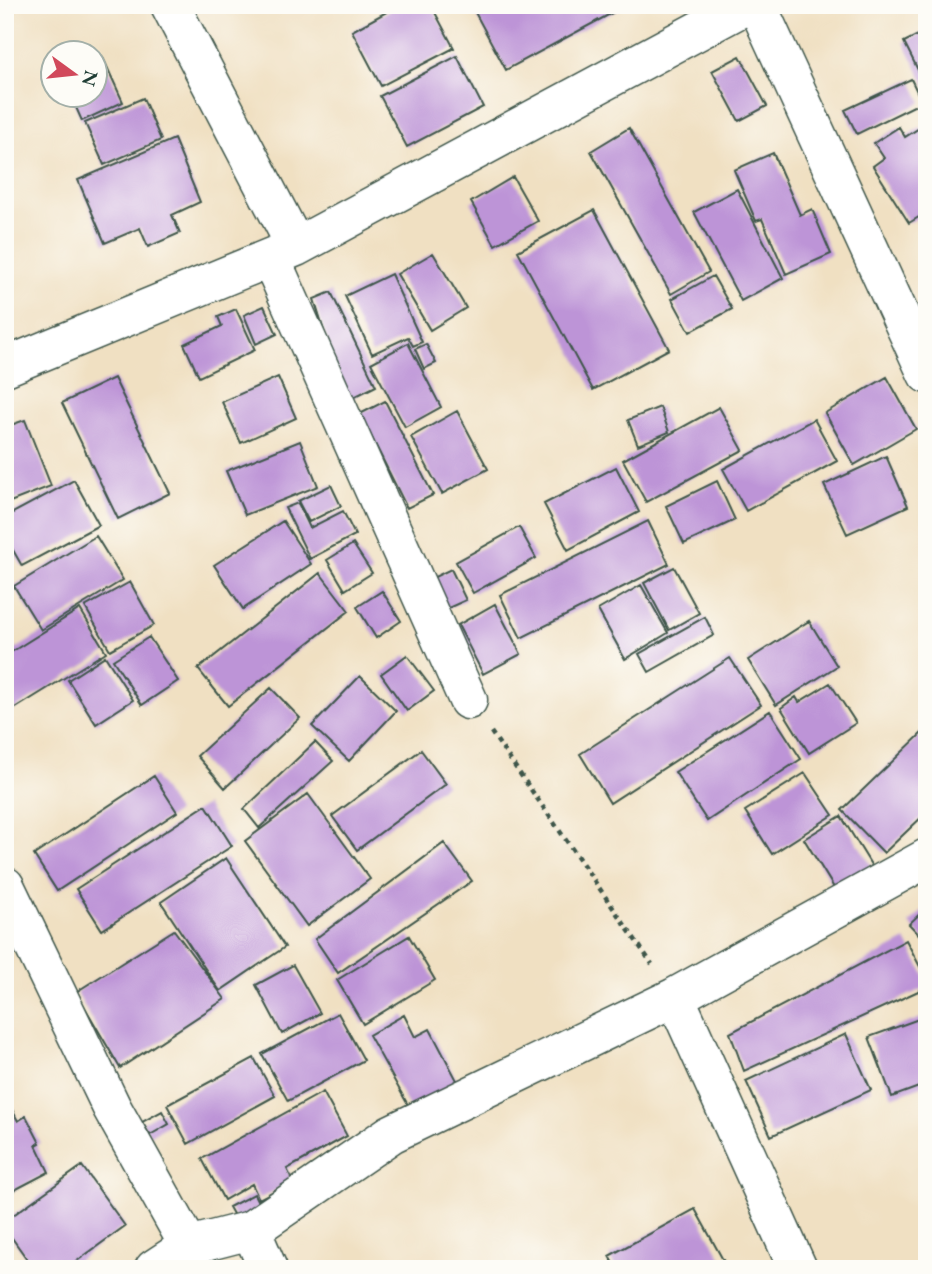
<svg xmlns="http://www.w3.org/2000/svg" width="932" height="1274" font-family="'EB Garamond',serif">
<rect width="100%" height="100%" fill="#fdfcf7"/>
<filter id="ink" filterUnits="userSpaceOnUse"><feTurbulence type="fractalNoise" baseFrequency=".0143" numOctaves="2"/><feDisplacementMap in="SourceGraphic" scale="14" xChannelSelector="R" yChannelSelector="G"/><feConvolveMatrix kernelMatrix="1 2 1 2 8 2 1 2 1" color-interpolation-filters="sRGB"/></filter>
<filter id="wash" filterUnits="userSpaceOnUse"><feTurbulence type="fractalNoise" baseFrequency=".00686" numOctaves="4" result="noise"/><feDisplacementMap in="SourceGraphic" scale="28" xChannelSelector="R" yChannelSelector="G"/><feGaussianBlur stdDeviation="1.57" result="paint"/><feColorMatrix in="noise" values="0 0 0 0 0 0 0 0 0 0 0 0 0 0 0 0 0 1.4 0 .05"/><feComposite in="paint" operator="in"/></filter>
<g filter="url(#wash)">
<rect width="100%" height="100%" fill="#f0e0c2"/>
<g id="blocks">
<path fill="#bd94d7" d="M 399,5 L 431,5 L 454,48 L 381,86 L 352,31 Z
M 471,5 L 627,5 L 506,70 Z
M 922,33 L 927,43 L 927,88 L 904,42 Z
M 102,56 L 123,102 L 82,121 L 70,94 L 94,94 L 94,60 Z
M 457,56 L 483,107 L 407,147 L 380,96 Z
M 740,56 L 767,106 L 739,121 L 712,71 Z
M 911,79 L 922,102 L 857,134 L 845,110 Z
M 143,98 L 161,140 L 104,165 L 85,123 Z
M 899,127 L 905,137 L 921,127 L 927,137 L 927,212 L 909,223 L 873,166 L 884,158 L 874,143 Z
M 629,128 L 709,272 L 671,294 L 591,151 Z
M 174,139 L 200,202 L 172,215 L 180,233 L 148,247 L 140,228 L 105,243 L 78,180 Z
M 773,153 L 800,215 L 812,209 L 831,254 L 786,274 L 762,219 L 756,221 L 734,170 Z
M 513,177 L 538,221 L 495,245 L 471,202 Z
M 737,189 L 783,278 L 741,301 L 694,212 Z
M 594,210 L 669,349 L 593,390 L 518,251 Z
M 433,253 L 466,308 L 430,330 L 397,274 Z
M 391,274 L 422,342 L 413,346 L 408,337 L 372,354 L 345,296 Z
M 713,276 L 732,309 L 690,332 L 672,299 Z
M 331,292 L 376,386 L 346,401 L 314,299 Z
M 264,306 L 277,334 L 256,344 L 244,315 Z
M 236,309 L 255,350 L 199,377 L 184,344 L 222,326 L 218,317 Z
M 408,343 L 441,407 L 405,427 L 371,363 Z
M 426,344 L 436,363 L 424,369 L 415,349 Z
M 278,377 L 296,418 L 241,443 L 222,402 Z
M 887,377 L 916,429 L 854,465 L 825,413 Z
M 114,378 L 170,493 L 118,519 L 62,403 Z
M 385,401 L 433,495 L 407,508 L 360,414 Z
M 660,407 L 669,432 L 638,445 L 628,420 Z
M 719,407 L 743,450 L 646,502 L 623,460 Z
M 457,411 L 488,469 L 442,494 L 411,437 Z
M 814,419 L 837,461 L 746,511 L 723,469 Z
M 25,420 L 51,486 L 5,504 L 5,427 Z
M 300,441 L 318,486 L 245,515 L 226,471 Z
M 886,456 L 908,506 L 847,534 L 824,485 Z
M 616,467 L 639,512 L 568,550 L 544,504 Z
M 74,480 L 99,525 L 22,566 L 5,536 L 5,517 Z
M 717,481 L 735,520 L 684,544 L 666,506 Z
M 331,485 L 341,506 L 309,522 L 298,501 Z
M 298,503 L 310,528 L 343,511 L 355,535 L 310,559 L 285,508 Z
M 283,521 L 311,564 L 243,609 L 214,565 Z
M 648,521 L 669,564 L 521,638 L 500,595 Z
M 519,527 L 536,558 L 473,593 L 456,562 Z
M 96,536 L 123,580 L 41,630 L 14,586 Z
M 353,544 L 372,573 L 345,590 L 327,560 Z
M 674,567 L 699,613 L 669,630 L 644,583 Z
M 451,569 L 466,600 L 435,614 L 422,583 Z
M 320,573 L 349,611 L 228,706 L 198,669 Z
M 130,582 L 154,625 L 110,650 L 85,607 Z
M 641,585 L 668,633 L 625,659 L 598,610 Z
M 382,591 L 401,621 L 376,638 L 357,607 Z
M 495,604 L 521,654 L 483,674 L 458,625 Z
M 80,609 L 106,652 L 8,713 L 5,709 L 5,656 Z
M 705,617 L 714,635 L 649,672 L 639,654 Z
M 809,621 L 837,666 L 776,705 L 748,660 Z
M 149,637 L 178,681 L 142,705 L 113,660 Z
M 407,655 L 434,691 L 407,711 L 381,674 Z
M 105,656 L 133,700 L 96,724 L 68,680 Z
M 730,658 L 761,705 L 610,803 L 580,754 Z
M 360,676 L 396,711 L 349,761 L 312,726 Z
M 830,683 L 856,723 L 809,753 L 781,708 L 796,697 L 799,702 Z
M 271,688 L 300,718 L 225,788 L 197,756 Z
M 770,711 L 801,759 L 707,821 L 675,772 Z
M 924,731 L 927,733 L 927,812 L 884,853 L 842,810 Z
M 315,742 L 333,761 L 259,828 L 244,809 Z
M 421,750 L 446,784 L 357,850 L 332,816 Z
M 805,773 L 833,815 L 772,854 L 745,811 Z
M 154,776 L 177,812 L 57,891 L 34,855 Z
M 308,794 L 370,879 L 307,926 L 245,841 Z
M 206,805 L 232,846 L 102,930 L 76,889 Z
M 841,816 L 873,868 L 836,891 L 804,839 Z
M 444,843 L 472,881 L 338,973 L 315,939 Z
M 226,858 L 285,947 L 220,991 L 161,902 Z
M 927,907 L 927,943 L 909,924 Z
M 174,930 L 225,999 L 120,1068 L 76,992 Z
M 409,936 L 435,980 L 363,1024 L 337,980 Z
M 906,940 L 927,980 L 927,987 L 744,1071 L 730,1033 Z
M 293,965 L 320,1013 L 282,1034 L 256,985 Z
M 338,1013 L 364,1060 L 288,1101 L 262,1054 Z
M 404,1015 L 415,1037 L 430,1029 L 461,1088 L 413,1114 L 369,1035 Z
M 927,1016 L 927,1084 L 892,1097 L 869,1037 Z
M 846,1034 L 871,1090 L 771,1136 L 746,1081 Z
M 254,1058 L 275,1096 L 188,1144 L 167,1105 Z
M 323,1092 L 347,1136 L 287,1169 L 293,1181 L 259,1199 L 252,1184 L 224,1200 L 202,1159 Z
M 5,1096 L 18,1121 L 26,1116 L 40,1143 L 36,1145 L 49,1172 L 5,1195 Z
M 162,1111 L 169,1124 L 150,1135 L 142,1122 Z
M 82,1166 L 125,1226 L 66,1269 L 34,1269 L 5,1228 L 5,1221 Z
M 254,1194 L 263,1212 L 239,1225 L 229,1207 Z
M 695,1209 L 728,1269 L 616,1269 L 609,1256 Z"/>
</g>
</g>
<g filter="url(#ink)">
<use href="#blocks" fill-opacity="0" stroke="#3e5549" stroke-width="2"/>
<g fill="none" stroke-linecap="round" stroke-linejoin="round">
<defs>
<path id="street" d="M 170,5 L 296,247
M 757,5 L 927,374
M 271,259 L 468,700
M 5,367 L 296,247 L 746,5
M 5,886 L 112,1108 L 189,1246
M 675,997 L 798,1269
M 251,1230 L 268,1269
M 154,1269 L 189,1246 L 251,1230 L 391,1134 L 675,997 L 927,858"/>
</defs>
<use href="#street" stroke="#3e5549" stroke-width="41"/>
<path stroke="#3e5549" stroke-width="4.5" stroke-dasharray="5 5" stroke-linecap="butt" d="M 491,732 L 652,964"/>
<use href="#street" stroke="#fff" stroke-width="38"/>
</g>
</g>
<rect width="932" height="1274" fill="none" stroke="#fdfcf7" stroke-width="28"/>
<g transform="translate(74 74) rotate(105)"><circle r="33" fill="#fdfcf7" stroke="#a4b0a9" stroke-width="2"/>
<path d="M0-5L12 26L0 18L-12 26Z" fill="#d1495b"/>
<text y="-10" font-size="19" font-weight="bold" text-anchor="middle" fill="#1f3d34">N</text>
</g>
</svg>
